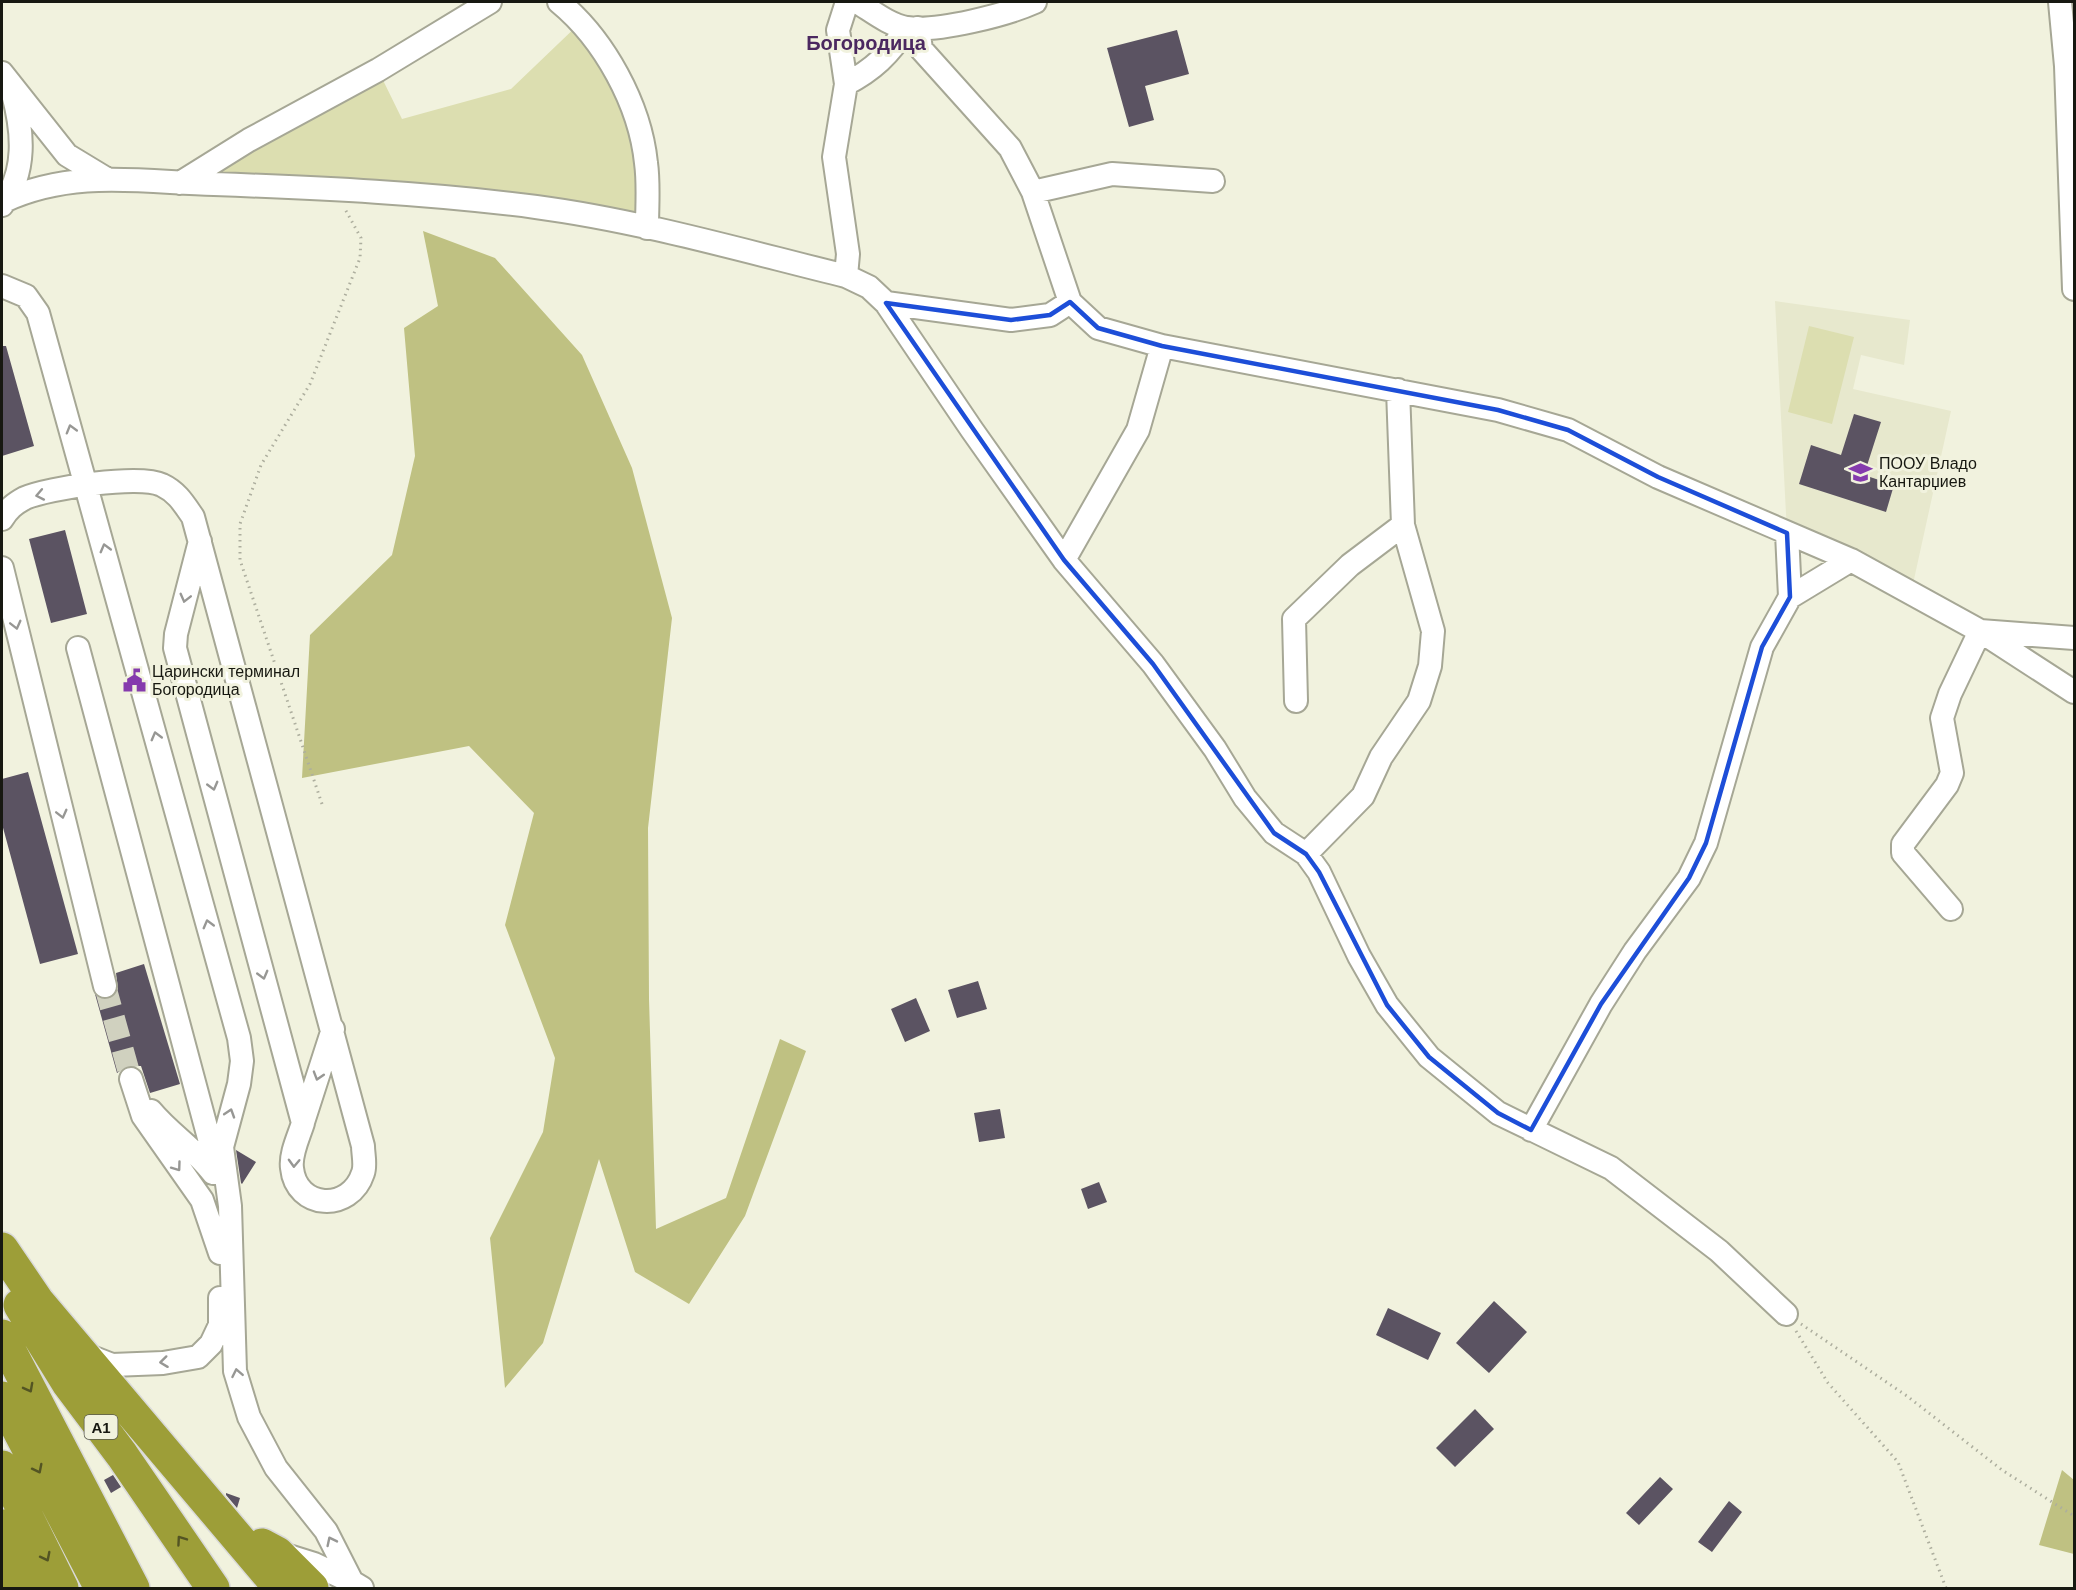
<svg xmlns="http://www.w3.org/2000/svg" width="2076" height="1590" font-family="Arial,sans-serif">
<rect width="100%" height="100%" fill="#f1f2de"/>
<path fill="#e7e8cd" d="M 1775,301 L 1910,320 L 1904,365 L 1861,355 L 1853,389 L 1951,411 L 1911,593 L 1787,533 Z"/>
<path fill="#dcdeb0" d="M 582,21 L 637,116 L 647,228 L 536,207 L 180,183 L 378,70 L 402,119 L 511,89 Z
M 1809,326 L 1854,337 L 1832,424 L 1788,412 Z"/>
<path fill="#bfc182" d="M 423,231 L 495,258 L 582,355 L 632,468 L 672,618 L 648,828 L 649,999 L 656,1229 L 726,1198 L 780,1039 L 806,1051 L 745,1216 L 689,1304 L 635,1272 L 599,1159 L 543,1343 L 505,1388 L 490,1238 L 543,1132 L 555,1058 L 505,925 L 534,813 L 469,746 L 302,778 L 310,635 L 392,555 L 415,456 L 404,328 L 438,306 Z
M 2062,1470 L 2074,1480 L 2074,1554 L 2039,1545 Z"/>
<path fill="#5b5362" d="M 1177,30 L 1189,74 L 1145,86 L 1154,120 L 1129,127 L 1107,48 Z
M 2,346 L 6,346 L 34,446 L 2,456 Z
M 1854,414 L 1881,422 L 1864,475 L 1894,485 L 1886,512 L 1799,484 L 1811,445 L 1841,455 Z
M 65,530 L 87,614 L 51,623 L 29,539 Z
M 28,772 L 78,954 L 40,964 L 2,824 L 2,779 Z
M 144,964 L 180,1084 L 150,1093 L 141,1066 L 127,1066 L 117,1073 L 95,994 L 102,999 L 114,996 L 118,989 L 116,973 Z
M 978,981 L 987,1009 L 957,1018 L 948,990 Z
M 916,998 L 930,1031 L 905,1042 L 891,1009 Z
M 1000,1109 L 1005,1138 L 979,1142 L 974,1113 Z
M 236,1150 L 256,1162 L 242,1184 L 241,1183 Z
M 1099,1182 L 1107,1202 L 1088,1209 L 1081,1189 Z
M 1494,1301 L 1527,1332 L 1489,1373 L 1456,1343 Z
M 1388,1308 L 1441,1333 L 1428,1360 L 1376,1335 Z
M 1475,1409 L 1494,1429 L 1455,1467 L 1436,1448 Z
M 113,1475 L 121,1487 L 111,1493 L 104,1480 Z
M 1660,1477 L 1673,1489 L 1639,1525 L 1626,1513 Z
M 226,1493 L 240,1498 L 237,1508 L 226,1495 Z
M 1729,1501 L 1742,1512 L 1712,1552 L 1698,1542 Z"/>
<g fill="none" stroke-linecap="round" stroke-linejoin="round">
<path stroke="#d0d1bf" stroke-width="22" stroke-dasharray="22 11" stroke-linecap="butt" d="M 105,986 L 128,1069"/>
<defs>
<path id="minor" d="M 559,2 C 604,39 640,104 646,163 C 649,184 647,206 647,228
M 857,2 C 872,11 889,25 907,28 C 938,32 1006,15 1035,2
M 2060,2 L 2066,66 L 2074,289
M 918,28 L 921,49 L 1010,148 L 1033,192 L 1070,302
M 2,73 L 67,155 L 105,178
M 846,84 C 873,70 890,54 906,28
M 180,183 L 249,140 L 378,70 L 490,2
M 1033,192 L 1112,174 L 1213,181
M 4,201 C 73,169 141,182 214,184 C 321,188 430,193 536,207 C 641,221 744,251 846,276 L 869,287 L 886,303 L 972,430 L 1064,560 L 1153,664 L 1215,749 L 1245,798 L 1274,833 L 1306,854 L 1319,872 L 1359,956 L 1387,1005 L 1429,1057 L 1498,1113 L 1611,1168 L 1719,1251 L 1786,1314
M 2,205 C 27,172 23,131 13,94
M 846,276 L 848,254 L 834,157 L 846,84 L 838,30 L 847,2
M 2,286 L 26,296 L 38,313 L 239,1038 L 242,1061 L 239,1084 L 222,1147 L 230,1206 L 235,1371 L 249,1417 L 276,1468 L 326,1531 L 352,1582 L 362,1588
M 886,303 L 1011,320 L 1050,315 L 1070,302 L 1098,328 L 1162,346 L 1498,410 L 1568,430 L 1658,477 L 1851,560 L 1980,631 L 2074,692
M 2,519 C 8,509 14,504 25,498 C 48,488 140,474 162,485 C 177,492 184,504 193,517 L 363,1146 C 363,1154 366,1165 363,1173 C 350,1213 296,1209 292,1168 C 290,1154 299,1136 303,1123 L 175,648 L 176,634 L 200,541
M 1064,560 L 1138,430 L 1162,346
M 2,568 L 105,986
M 1790,597 L 1851,560
M 78,648 L 210,1142 L 212,1164
M 1296,701 L 1294,619 L 1350,565 L 1403,525
M 1306,854 L 1363,796 L 1381,757 L 1419,701 L 1430,666 L 1433,631 L 1403,525 L 1398,390
M 1951,909 L 1903,853 L 1903,844 L 1947,785 L 1952,773 L 1942,718 L 1950,694 L 1980,631 L 2074,638
M 131,1079 L 143,1116 L 202,1200 L 220,1253
M 151,1111 C 170,1134 195,1149 213,1173
M 303,1122 L 333,1029
M 1531,1130 L 1601,1004 L 1635,951 L 1689,878 L 1706,843 L 1762,647 L 1790,597 L 1787,533
M 84,1354 L 112,1365 L 163,1363 L 198,1357 L 211,1344 L 220,1325 L 220,1298
M 282,1554 L 314,1564 L 352,1582 L 354,1587"/>
<path id="highway" d="M 2,1249 L 38,1302 L 280,1588
M 20,1305 L 68,1383 L 122,1455 L 213,1588
M 2,1336 L 133,1588
M 2,1398 L 101,1588
M 2,1467 L 62,1588
M 5,1526 L 36,1588
M 262,1545 L 277,1553 L 312,1588
M 2,1575 L 8,1588"/>
</defs>
<use href="#minor" stroke="#a6a795" stroke-width="26"/>
<use href="#highway" stroke="#dadad9" stroke-width="36"/>
<path stroke="#adae9e" stroke-width="3" stroke-dasharray="1.5 4.5" stroke-linecap="butt" d="M 322,804 L 240,560 L 240,524 L 261,465 L 310,384 L 360,258 L 361,238 L 345,209
M 1801,1324 L 1907,1396 L 2002,1470 L 2074,1516
M 1796,1331 L 1828,1383 L 1898,1462 L 1946,1588"/>
<use href="#minor" stroke="#fff" stroke-width="22"/>
<use href="#highway" stroke="#9d9e38" stroke-width="33"/>
</g>
<defs><path id="oneway-chevron" d="M-2-3.5L2.5 0L-2 3.5" fill="none" stroke-width="1.6" stroke-linecap="round" stroke-linejoin="round" transform="scale(1.5)"/></defs>
<g stroke="#979794">
<use href="#oneway-chevron" transform="translate(71 429) rotate(-106)"/>
<use href="#oneway-chevron" transform="translate(40 495) rotate(169)"/>
<use href="#oneway-chevron" transform="translate(105 548) rotate(-105)"/>
<use href="#oneway-chevron" transform="translate(185 598) rotate(104)"/>
<use href="#oneway-chevron" transform="translate(16 625) rotate(76)"/>
<use href="#oneway-chevron" transform="translate(156 736) rotate(-105)"/>
<use href="#oneway-chevron" transform="translate(213 786) rotate(75)"/>
<use href="#oneway-chevron" transform="translate(62 814) rotate(76)"/>
<use href="#oneway-chevron" transform="translate(208 924) rotate(-105)"/>
<use href="#oneway-chevron" transform="translate(263 975) rotate(75)"/>
<use href="#oneway-chevron" transform="translate(318 1076) rotate(107)"/>
<use href="#oneway-chevron" transform="translate(230 1113) rotate(-72)"/>
<use href="#oneway-chevron" transform="translate(294 1163) rotate(92)"/>
<use href="#oneway-chevron" transform="translate(177 1167) rotate(54)"/>
<use href="#oneway-chevron" transform="translate(164 1362) rotate(173)"/>
<use href="#oneway-chevron" transform="translate(237 1373) rotate(-101)"/>
<use href="#oneway-chevron" transform="translate(331 1541) rotate(-116)"/>
</g>
<g stroke="#535423">
<use href="#oneway-chevron" transform="translate(29 1388) rotate(62)"/>
<use href="#oneway-chevron" transform="translate(38 1469) rotate(63)"/>
<use href="#oneway-chevron" transform="translate(181 1540) rotate(-125)"/>
<use href="#oneway-chevron" transform="translate(46 1557) rotate(63)"/>
</g>
<path fill="none" stroke="#1d4ed8" stroke-width="4.5" stroke-linejoin="round" d="M 1070,302 L 1098,328 L 1162,346 L 1498,410 L 1568,430 L 1658,477 L 1787,533 L 1790,597 L 1762,647 L 1706,843 L 1689,878 L 1601,1004 L 1531,1130 L 1498,1113 L 1429,1057 L 1387,1005 L 1319,872 L 1306,854 L 1274,833 L 1153,664 L 1064,560 L 886,303 L 1011,320 L 1050,315 Z"/>
<defs>
<symbol id="school-bare" viewBox="-9 -9 18 18"><path d="M0-5L7-2L0 1L-7-2ZM-4 1L0 2.5L4 1V4Q0 6-4 4Z" fill="#853bad" stroke="#f1f2de" stroke-width="2.5" paint-order="stroke"/></symbol>
<symbol id="civic-bare" viewBox="-9 -9 18 18"><path d="M-.6-6.5H3V-4.5H.6V-3L4-1V1h2V6H-6V1h2V-1L-.6-3ZM-1.2 2.5V6h2.4V2.5Z" fill="#853bad" stroke="#f1f2de" stroke-width="2.5" paint-order="stroke"/></symbol>
</defs>
<g fill-rule="evenodd">
<use href="#school-bare" x="1844" y="456" width="33" height="33"/>
<use href="#civic-bare" x="118" y="664" width="33" height="33"/>
</g>
<g text-anchor="middle" dominant-baseline="central" stroke-width="6" stroke-linejoin="round" paint-order="stroke">
<rect fill="#f1f2de" stroke="#58594e" stroke-width="1.5" x="84.5" y="1415" width="33" height="24" rx="4.5"/>
<g font-size="15" font-weight="bold" fill="#171811">
<text x="101" y="1427">A1</text>
</g>
<g font-size="16" fill="#171811" stroke="#f1f2de" text-anchor="start">
<text x="1879" y="463">ПООУ Владо<tspan x="1879" dy="18">Кантарџиев</tspan></text>
<text x="152" y="671">Царински терминал<tspan x="152" dy="18">Богородица</tspan></text>
</g>
<g font-size="20" font-weight="bold" fill="#4b2860" stroke="#f1f2de">
<text x="866" y="43">Богородица</text>
</g>
</g>
<rect width="2076" height="1590" fill="none" stroke="#171811" stroke-width="6"/>
</svg>
